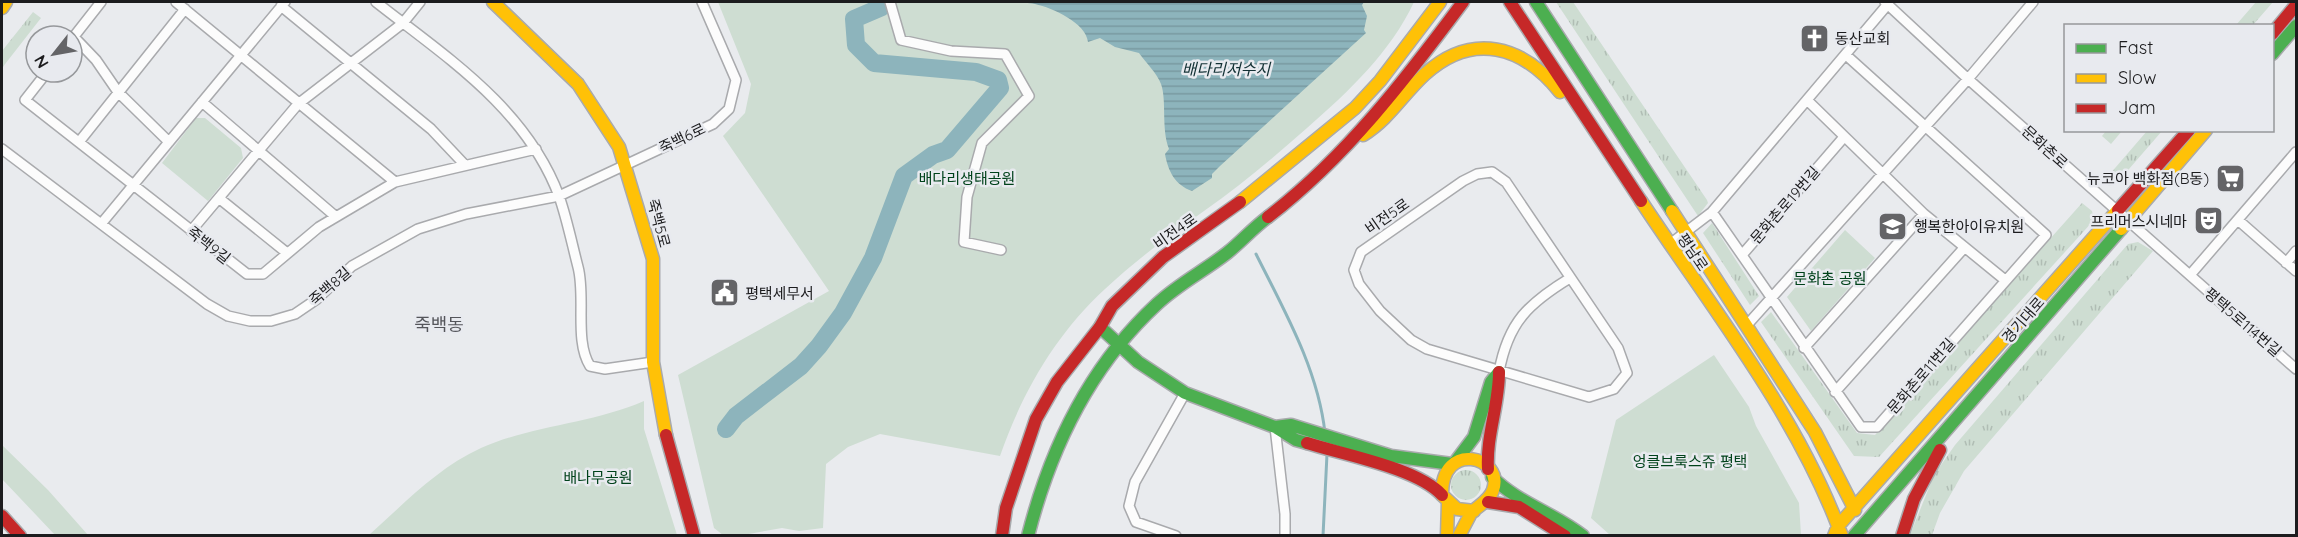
<svg xmlns="http://www.w3.org/2000/svg" width="2298" height="537" font-family="Quicksand,'Noto Sans KR',sans-serif">
<defs>
<pattern id="grass-tufts" width="24" height="20" patternUnits="userSpaceOnUse" patternTransform="scale(1.5)"><rect width="24" height="20" fill="#ceddd2"/><path d="M3 7l-1-3M5 7V3M7 7l1-3M15 17l-1-3M17 17v-4M19 17l1-3" fill="none" stroke="#b0bdb4"/></pattern>
<pattern id="water-rules" width="6" height="5" patternUnits="userSpaceOnUse" patternTransform="scale(1.5)"><rect width="6" height="5" fill="#8db4bc"/><path d="M0 2.5h6" fill="none" stroke="#799aa1"/></pattern>
</defs>
<rect width="100%" height="100%" fill="#e9ebee"/>
<path fill="url(#grass-tufts)" d="M 1556,2 L 1573,2 L 1707,200 L 1708,203 L 1698,216 Z
M 2256,2 L 2273,2 L 2253,25 L 2236,25 Z
M 33,12 L 41,18 L 2,68 L 2,51 Z
M 2147,131 L 2162,131 L 2116,184 L 2109,186 L 2103,182 Z
M 2082,203 L 2092,211 L 2094,220 L 1879,457 L 1854,456 L 1761,322 L 1771,312 L 1857,433 L 1875,435 Z
M 1712,223 L 1759,296 L 1750,305 L 1703,233 Z
M 2138,242 L 2153,251 L 1964,471 L 1940,513 L 1932,535 L 1910,535 L 1934,475 L 1955,445 L 2128,244 Z
M1451 485a15 15 0 1 1 30 0a15 15 0 1 1-30 0Z"/>
<path fill="#ceddd2" d="M 718,2 L 1414,2 C 1390,53 1349,91 1307,128 C 1274,157 1240,186 1204,211 C 1170,235 1136,260 1105,289 C 1055,335 1022,393 1000,456 L 880,434 L 848,447 L 826,464 L 823,528 L 799,531 L 782,528 L 743,535 L 723,535 L 714,528 L 678,375 L 829,291 L 723,136 L 745,113 L 751,84 Z
M 196,118 L 205,118 L 241,148 L 243,158 L 208,201 L 162,163 Z
M 2106,131 L 2106,130 L 2122,131 L 2111,144 L 2102,136 Z
M 1845,230 L 1875,258 L 1811,331 L 1787,297 Z
M 1714,355 L 1749,407 L 1756,426 L 1799,503 L 1801,535 L 1610,535 L 1591,518 L 1616,420 Z
M 644,401 L 644,429 L 677,535 L 369,535 C 404,504 437,468 481,448 C 533,425 591,424 644,401 Z
M 2,445 L 48,490 L 88,535 L 55,535 L 2,479 Z"/>
<path fill="url(#water-rules)" d="M 1016,2 L 1364,2 L 1362,5 L 1367,16 L 1364,30 L 1366,33 L 1220,166 L 1212,174 L 1212,178 L 1192,191 C 1175,185 1168,171 1165,154 L 1169,149 C 1161,128 1167,101 1161,84 C 1157,73 1146,63 1139,53 L 1115,47 L 1100,38 L 1088,42 C 1086,23 1053,8 1035,4 C 1028,2 1022,4 1016,2 Z"/>
<g fill="none" stroke-linecap="round" stroke-linejoin="round">
<path stroke="#8db4bc" stroke-width="3" d="M 1256,254 C 1284,310 1318,369 1325,433
M 1323,536 L 1327,454"/>
<path stroke="#8db4bc" stroke-width="18" d="M 726,429 L 736,416 L 801,366 L 819,346 L 843,313 L 873,258 L 904,176 L 933,155 L 947,150 L 1000,88 L 998,80 L 976,72 L 874,63 L 856,45 L 854,19 L 882,7"/>
<defs>
<path id="street" d="M 176,2 L 395,182
M 376,2 C 446,57 526,108 559,196 C 567,219 572,244 578,267 C 586,297 574,341 590,366 L 605,369 L 653,362
M 890,2 L 901,40 L 951,51 L 1005,54 L 1029,96 L 982,143 L 967,197 L 964,242 L 1001,250
M 1885,2 L 1968,79 L 2033,2
M 281,6 L 431,129 L 464,164
M 74,37 L 96,60 L 118,92 L 169,142
M 72,39 L 101,2
M 47,72 L 25,100 L 247,274 L 263,274 L 319,227 L 395,182 L 536,149
M 1807,100 L 1924,214 L 2005,280
M 202,102 L 335,216
M 79,142 L 185,9
M 2,149 L 207,304 L 228,316 L 250,321 L 271,321 L 295,314 L 317,299 L 352,266 L 418,229 L 466,214 L 559,196 L 713,124 L 729,109 L 736,80 L 702,2
M 1492,172 L 1506,182 L 1618,348 L 1627,373 L 1614,389 L 1589,397 L 1427,349 L 1411,340 L 1380,311 L 1359,284 L 1354,270 L 1361,252 L 1463,181 L 1477,174 Z
M 220,199 L 287,253
M 1712,212 L 1861,427 L 1877,427 L 2046,235 L 1846,55
M 2238,220 L 2296,271
M 101,224 L 285,2
M 191,231 L 298,104 L 403,23 L 420,2
M 1670,244 L 1712,212 L 1888,4
M 1742,255 L 1844,137
M 2286,263 L 2296,251
M 2190,275 L 2296,152
M 1747,325 L 1968,79 L 2296,369
M 1804,348 L 1924,214
M 1499,372 C 1508,322 1529,303 1570,278
M 1835,392 L 1964,248
M 1275,427 L 1285,514 L 1285,536
M 1176,536 L 1136,522 L 1129,506 L 1135,482 L 1185,393"/>
<path id="fast" d="M 1536,2 L 1672,211
M 2272,54 L 2296,26
M 1100,327 L 1138,362 L 1185,393 L 1275,427 L 1296,440 L 1307,443
M 1275,427 L 1291,425 L 1391,456 L 1452,464
M 1456,461 L 1474,437 L 1491,382 L 1499,372
M 1492,477 C 1518,503 1554,513 1583,536
M 1028,536 C 1050,449 1090,366 1157,304 C 1178,284 1204,271 1227,253 C 1241,242 1253,228 1268,217
M 1854,536 L 2121,229"/>
<path id="slow" d="M 493,2 L 578,84 L 619,147 L 653,259 L 653,362 L 666,435
M 2,8 L 6,2
M 1363,135 C 1389,119 1403,94 1425,74 C 1473,31 1523,46 1560,92
M 1641,201 C 1709,304 1794,411 1838,526 L 1834,536
M 1240,202 L 1355,108 L 1380,81 L 1440,2
M 1672,211 L 1815,432 L 1855,510
M 2121,229 L 2206,130
M 1447,536 L 1448,503
M 1459,536 L 1471,513 C 1478,506 1490,500 1493,490 C 1505,457 1441,439 1442,495 L 1457,509 L 1474,511
M 1842,536 L 1838,526 L 2118,210"/>
<path id="jam" d="M 1510,2 L 1641,201
M 2272,34 L 2296,5
M 2118,210 L 2189,130
M 1268,217 C 1346,157 1405,80 1463,2
M 666,435 L 694,536
M 1307,443 C 1345,455 1417,468 1442,495
M 1488,469 C 1486,436 1499,405 1499,372
M 1488,502 L 1519,507 L 1565,536
M 2,516 L 20,536
M 1002,536 L 1006,508 L 1036,419 L 1057,382 L 1100,327 L 1112,306 L 1163,257 L 1240,202
M 1902,536 L 1914,499 L 1940,450"/>
</defs>
<use href="#street" stroke="#a9aaad" stroke-width="12"/>
<use href="#fast" stroke="#a9aaad" stroke-width="15"/>
<use href="#slow" stroke="#a9aaad" stroke-width="15"/>
<use href="#jam" stroke="#a9aaad" stroke-width="15"/>
<use href="#street" stroke="#fcfcfc" stroke-width="9"/>
<use href="#fast" stroke="#4caf50" stroke-width="12"/>
<use href="#slow" stroke="#ffc107" stroke-width="12"/>
<use href="#jam" stroke="#c62828" stroke-width="12"/>
</g>
<defs>
<symbol id="church-square" viewBox="-11 -11 22 22"><rect x="-9" y="-9" width="18" height="18" rx="4" fill="#646467" stroke="#e8eaef"/><path d="M-1.2-6h2.4v3.5h3.3v2.4h-3.3V6h-2.4V-.1h-3.3v-2.4h3.3Z" fill="#fff"/></symbol>
<symbol id="supermarket-square" viewBox="-11 -11 22 22"><rect x="-9" y="-9" width="18" height="18" rx="4" fill="#646467" stroke="#e8eaef"/><path d="M-6-5.5h2.5l.6 2H6L4.5 2H-2.5L-4.4-4H-6ZM-1.5 3.2a1.3 1.3 0 1 0 .1 0ZM3 3.2a1.3 1.3 0 1 0 .1 0Z" fill="#fff"/></symbol>
<symbol id="theatre-square" viewBox="-11 -11 22 22"><rect x="-9" y="-9" width="18" height="18" rx="4" fill="#646467" stroke="#e8eaef"/><path d="M-5-5.5Q0-4 5-5.5V0Q5 5 0 6Q-5 5-5 0ZM-3.3-2.5H-1v1.5H-3.3ZM1-2.5H3.3v1.5H1ZM-2.8 1Q0 5.5 2.8 1Z" fill="#fff"/></symbol>
<symbol id="school-square" viewBox="-11 -11 22 22"><rect x="-9" y="-9" width="18" height="18" rx="4" fill="#646467" stroke="#e8eaef"/><path d="M0-5L7-2L0 1L-7-2ZM-4 1L0 2.5L4 1V4Q0 6-4 4Z" fill="#fff"/></symbol>
<symbol id="civic-square" viewBox="-11 -11 22 22"><rect x="-9" y="-9" width="18" height="18" rx="4" fill="#646467" stroke="#e8eaef"/><path d="M-.6-6.5H3V-4.5H.6V-3L4-1V1h2V6H-6V1h2V-1L-.6-3ZM-1.2 2.5V6h2.4V2.5Z" fill="#fff"/></symbol>
</defs>
<g fill-rule="evenodd">
<use href="#church-square" x="1798" y="22" width="33" height="33"/>
<use href="#supermarket-square" x="2214" y="162" width="33" height="33"/>
<use href="#theatre-square" x="2192" y="204" width="33" height="33"/>
<use href="#school-square" x="1876" y="210" width="33" height="33"/>
<use href="#civic-square" x="708" y="276" width="33" height="33"/>
</g>
<g text-anchor="middle" dominant-baseline="central" stroke-width="5" stroke-linejoin="round" paint-order="stroke">
<g font-size="15" fill="#1c1c1e" stroke="#e8eaef" text-anchor="start">
<text x="1835" y="38">동산교회</text>
<text x="2209" y="178" text-anchor="end">뉴코아 백화점(B동)</text>
<text x="2187" y="221" text-anchor="end">프리머스시네마</text>
<text x="1914" y="226">행복한아이유치원</text>
<text x="745" y="293">평택세무서</text>
</g>
<g font-size="15" fill="#1c1c1e" stroke="#e8eaef">
<text transform="translate(682 138) rotate(-26)">죽백6로</text>
<text transform="translate(2045 147) rotate(42)">문화촌로</text>
<text transform="translate(1785 205) rotate(-49)">문화촌로19번길</text>
<text transform="translate(1387 216) rotate(-35)">비전5로</text>
<text transform="translate(659 223) rotate(75)">죽백5로</text>
<text transform="translate(1175 231) rotate(-35)">비전4로</text>
<text transform="translate(209 245) rotate(38)">죽백9길</text>
<text transform="translate(1693 252) rotate(56)">평남로</text>
<text transform="translate(330 286) rotate(-41)">죽백8길</text>
<text transform="translate(2023 320) rotate(-49)">경기대로</text>
<text transform="translate(2243 322) rotate(41)">평택5로114번길</text>
<text transform="translate(1921 376) rotate(-49)">문화촌로11번길</text>
</g>
<g font-size="15" fill="#00421b" stroke="#e8eaef">
<text x="967" y="178">배다리생태공원</text>
<text x="1830" y="278">문화촌 공원</text>
<text x="1690" y="461">엉클브룩스쥬 평택</text>
<text x="598" y="477">배나무공원</text>
</g>
<g font-size="16" font-style="italic" fill="#123034" stroke="#e8eaef">
<text x="1226" y="69">배다리저수지</text>
</g>
<g font-size="18" fill="#55565b" stroke="#e8eaef">
<text x="439" y="324">죽백동</text>
</g>
</g>
<rect width="2298" height="537" fill="none" stroke="#1c1c1e" stroke-width="6"/>
<rect x="2064" y="24" width="210" height="108" fill="#e8eaef" stroke="#96989b" stroke-width="1.5"/>
<rect x="2076" y="44" width="30" height="9" fill="#4caf50" stroke="#96989b" stroke-width="1.5"/>
<text x="2118" y="54" font-size="18" fill="#1c1c1e">Fast</text>
<rect x="2076" y="74" width="30" height="9" fill="#ffc107" stroke="#96989b" stroke-width="1.5"/>
<text x="2118" y="84" font-size="18" fill="#1c1c1e">Slow</text>
<rect x="2076" y="104" width="30" height="9" fill="#c62828" stroke="#96989b" stroke-width="1.5"/>
<text x="2118" y="114" font-size="18" fill="#1c1c1e">Jam</text>
<g transform="translate(54 54) rotate(239)"><circle r="28" fill="#e8eaef" stroke="#96989b" stroke-width="1.5"/>
<path d="M0-4.5L10 22L0 15L-10 22Z" fill="#646467"/>
<text y="-9" font-size="16" font-weight="bold" text-anchor="middle" fill="#1c1c1e">N</text>
</g>
</svg>
